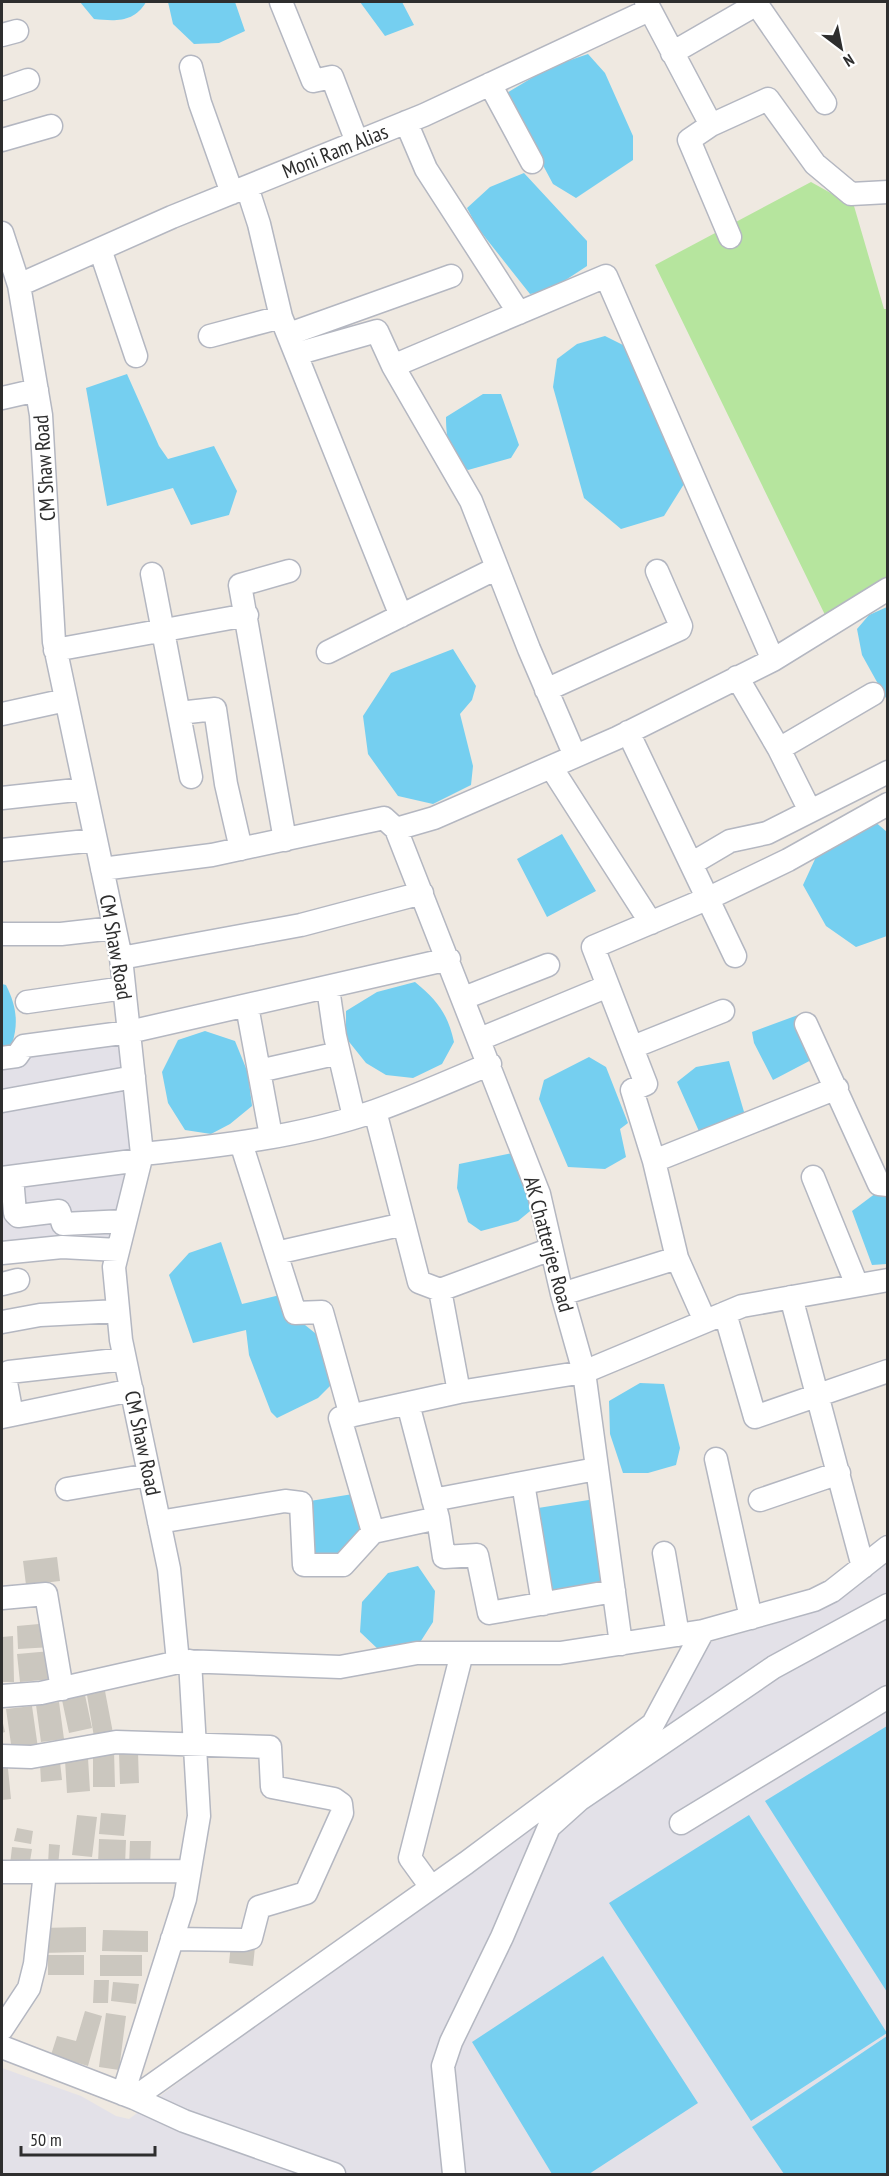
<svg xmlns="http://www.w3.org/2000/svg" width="889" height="2176" font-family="'PT Sans Narrow',sans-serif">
<rect width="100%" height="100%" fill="#efe9e1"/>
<path fill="#e3e1e8" d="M 124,1039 L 135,1170 L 114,1246 L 2,1248 L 2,1062 L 28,1052 Z
M 887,1562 L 887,2174 L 2,2174 L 2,2068 L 81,2096 L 116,2116 L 129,2119 L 661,1725 L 708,1643 L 823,1609 Z"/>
<path fill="#b6e59e" d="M 811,182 L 854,206 L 884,309 L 887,309 L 887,583 L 827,619 L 655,265 Z"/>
<path fill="#75cff0" d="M 80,2 L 146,2 C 134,23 115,21 94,19 Z
M 168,2 L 235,2 L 245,31 L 219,43 L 194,44 L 173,24 Z
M 360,2 L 402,2 L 414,25 L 385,36 Z
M 588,54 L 605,73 L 633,136 L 633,160 L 576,198 L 553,184 L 505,94 L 550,67 Z
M 524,173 L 587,241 L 587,266 L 549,291 L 530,294 L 477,227 L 467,208 L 490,187 Z
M 605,336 L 625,346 L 661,421 L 684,484 L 664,516 L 621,529 L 584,498 L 553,387 L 557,359 L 577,344 Z
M 127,374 L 159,446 L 168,459 L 214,446 L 237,491 L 229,515 L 191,525 L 173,488 L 107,506 L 86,388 Z
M 483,394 L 501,394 L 519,445 L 511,458 L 468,470 C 449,458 446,438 446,417 Z
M 887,607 L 887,700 L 862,655 L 857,629 L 869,615 Z
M 453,649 L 476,686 L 472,700 L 460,714 L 473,766 L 471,785 L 433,804 L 398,796 L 368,754 L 363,716 L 391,673 Z
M 873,820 L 887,832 L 887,936 L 856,947 L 826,926 L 803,885 L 822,844 Z
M 562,834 L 596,891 L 547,917 L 517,859 Z
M 415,982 C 437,1000 448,1014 454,1042 L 442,1064 L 413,1078 L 386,1075 L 366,1063 L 346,1038 L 346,1011 L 377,992 Z
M 2,984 L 6,985 C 16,1005 19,1022 12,1044 L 2,1050 Z
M 798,1015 L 817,1057 L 773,1080 L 754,1043 L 752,1032 Z
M 205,1031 L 235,1041 L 248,1073 L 252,1106 L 230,1124 L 211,1134 L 185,1130 L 168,1103 L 162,1072 L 178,1040 Z
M 589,1057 L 606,1067 L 628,1123 L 620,1129 L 626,1157 L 605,1169 L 568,1167 L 539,1099 L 544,1080 Z
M 729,1061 L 747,1122 L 702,1138 L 677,1082 L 696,1067 Z
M 513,1153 L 535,1207 L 518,1221 L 481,1231 L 468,1222 L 457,1188 L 459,1164 Z
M 887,1192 L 887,1264 L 872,1265 L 852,1211 L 876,1193 Z
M 221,1242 L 242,1304 L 280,1295 L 305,1325 L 325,1341 L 338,1378 L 318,1398 L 277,1418 L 271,1412 L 249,1355 L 246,1330 L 193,1343 L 169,1275 L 189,1253 Z
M 640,1383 L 664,1384 L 680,1448 L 676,1465 L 648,1473 L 623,1473 L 610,1434 L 609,1401 Z
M 359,1493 L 366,1530 L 339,1560 L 310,1559 L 304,1502 Z
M 595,1499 L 607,1583 L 547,1591 L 538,1508 Z
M 418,1566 L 435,1591 L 433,1622 L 419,1644 L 380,1651 L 360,1632 L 362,1602 L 388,1573 Z
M 887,1726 L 887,1992 L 765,1801 Z
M 749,1815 L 887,2033 L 751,2121 L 609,1903 Z
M 603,1956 L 698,2103 L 589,2174 L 552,2174 L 472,2042 Z
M 887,2036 L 887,2174 L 784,2174 L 752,2127 Z"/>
<path fill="#cbc7bf" d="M 57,1557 L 60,1581 L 26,1585 L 23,1561 Z
M 50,1623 L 52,1647 L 18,1649 L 17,1626 Z
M 13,1636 L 14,1682 L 2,1682 L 2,1637 Z
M 51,1651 L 53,1679 L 20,1682 L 17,1654 Z
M 105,1691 L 113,1733 L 94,1737 L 87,1695 Z
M 85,1695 L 92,1728 L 69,1733 L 62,1700 Z
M 59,1702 L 64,1739 L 41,1742 L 36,1705 Z
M 32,1706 L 38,1748 L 12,1751 L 6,1709 Z
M 2,1719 L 5,1732 L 2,1733 Z
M 114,1750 L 115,1787 L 93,1787 L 93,1751 Z
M 119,1752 L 138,1752 L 139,1783 L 120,1784 Z
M 88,1758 L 90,1791 L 67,1793 L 65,1760 Z
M 7,1759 L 11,1799 L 2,1800 L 2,1760 Z
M 60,1762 L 62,1780 L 41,1782 L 40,1764 Z
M 101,1813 L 126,1815 L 124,1836 L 99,1834 Z
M 77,1815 L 97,1817 L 92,1857 L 72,1855 Z
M 17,1828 L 33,1831 L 31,1844 L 14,1841 Z
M 99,1839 L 126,1840 L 125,1866 L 98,1864 Z
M 130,1841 L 151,1841 L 150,1867 L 129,1866 Z
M 49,1844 L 60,1845 L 58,1866 L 48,1865 Z
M 12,1847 L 32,1849 L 29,1867 L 10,1865 Z
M 86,1927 L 86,1952 L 41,1953 L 40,1928 Z
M 103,1930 L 148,1931 L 148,1952 L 102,1951 Z
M 231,1944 L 255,1947 L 253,1966 L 229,1963 Z
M 48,1955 L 84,1955 L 84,1975 L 48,1975 Z
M 100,1955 L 142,1955 L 142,1976 L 100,1976 Z
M 94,1980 L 109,1980 L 108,2003 L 93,2003 Z
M 113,1982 L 139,1984 L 136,2004 L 111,2001 Z
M 85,2011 L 102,2016 L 88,2066 L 51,2055 L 57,2036 L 76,2041 Z
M 106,2013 L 126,2016 L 119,2070 L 99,2067 Z"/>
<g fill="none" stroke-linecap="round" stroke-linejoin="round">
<defs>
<path id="minor" d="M 281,2 L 313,81 L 332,77 L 357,142
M 646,2 L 711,125 L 768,99 L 815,164 L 851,194 L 888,192
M 2,35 L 17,31
M 672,53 L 750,8 L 758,6 L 825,103
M 191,67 L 200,103 L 232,193
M 490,84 L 532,162
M 2,89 L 28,80
M 406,122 L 426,169 L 519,313
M 711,125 L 689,140 L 730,237
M 2,140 L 51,126
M 247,187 L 259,224 L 281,317 L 401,616
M 2,233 L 19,285 L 41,415 L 54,642 L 121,958 L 142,1154 L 114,1267 L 121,1340 L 169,1569 L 178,1662
M 100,249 L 136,356
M 19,285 L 172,217 L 424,115 L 649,10
M 289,334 L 451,276
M 210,336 L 281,317
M 296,354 L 377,331 L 393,366 L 471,501 L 529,649 L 575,756
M 393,366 L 606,276 L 773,660
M 2,398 L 37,390
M 152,574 L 191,777
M 55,650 L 247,615
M 328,652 L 497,568
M 737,677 L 779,749 L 810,811
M 546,690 L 680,629 L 681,626 L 657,571
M 179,713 L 215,709 L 226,784 L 241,849
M 2,714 L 66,700
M 628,732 L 735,956
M 779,749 L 873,694
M 551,767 L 651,923
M 2,798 L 85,789
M 396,829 L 539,1194 L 562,1294 L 584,1372 L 621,1644
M 285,840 L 240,585 L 289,571
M 2,850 L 96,840
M 691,864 L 730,841 L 767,833 L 888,772
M 102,869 L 212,855 L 384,818 L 396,829 L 434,818 L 617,738 L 773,660 L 888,589
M 2,934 L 61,934 L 114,928
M 121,958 L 301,925 L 422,893
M 328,988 L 335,1036 L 354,1117
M 464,998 L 548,965
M 27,1002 L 124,988
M 247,1006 L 271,1136
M 806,1024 L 879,1184 L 888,1185
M 480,1039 L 608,986
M 633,1047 L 723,1011
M 2,1058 L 17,1056 L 24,1046 L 129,1032 L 449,959
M 259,1071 L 339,1053
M 2,1101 L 134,1077
M 375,1111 L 419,1282 L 440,1290 L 459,1392
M 241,1143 L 295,1313 L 322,1312 L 351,1416
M 142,1154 C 220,1146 300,1137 375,1111 C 414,1097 452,1080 490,1064
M 654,1161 L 837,1088
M 12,1177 L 15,1213 L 18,1216 L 59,1211 L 63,1224 L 125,1221
M 813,1177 L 857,1285
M 2,1178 L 140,1160
M 2,1253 L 62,1247 L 118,1250
M 276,1253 L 404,1224
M 2,1284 L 18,1280
M 440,1290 L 551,1249
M 562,1294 L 677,1258
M 791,1297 L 863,1567
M 725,1313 L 755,1417 L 888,1371
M 705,1321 L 677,1258 L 654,1161 L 632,1090 L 646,1084 L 593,947 L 709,898 L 788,860 L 888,804
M 2,1322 L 40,1315 L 118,1311
M 408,1404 L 438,1518 L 444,1557 L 477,1555 L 489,1613 L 614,1591
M 12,1415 L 5,1377 L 9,1372 L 125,1359
M 2,1417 L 132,1390
M 716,1459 L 751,1618
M 523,1483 L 543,1604
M 67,1489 L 149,1475
M 433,1500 L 596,1469
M 760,1500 L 839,1473
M 159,1522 L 285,1501 L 301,1503 L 304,1565 L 343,1565 L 373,1532 L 340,1418 L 459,1392 L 584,1372 L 742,1306 L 888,1280
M 373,1532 L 438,1518
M 664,1553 L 678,1635
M 2,1598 L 46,1594 L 62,1689
M 2,1696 L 41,1693 L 183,1661 L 340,1667 L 417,1653 L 560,1653 L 703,1631 L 814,1600 L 832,1591 L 888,1547
M 2,1756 L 31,1757 L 116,1742 L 270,1747 L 272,1787 L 334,1799 L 341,1804 L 342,1813 L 306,1893 L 259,1907 L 251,1938 L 244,1940 L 172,1939
M 681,1823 L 888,1697
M 2,1872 L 189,1871
M 431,1887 L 410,1858 L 462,1653
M 2,2029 L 29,1988 L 35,1964 L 45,1872
M 2,2047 L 134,2098 L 466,1863 L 653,1724 L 703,1631
M 123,2094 L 185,1899 L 199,1816 L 190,1661
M 134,2098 L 184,2121 L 334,2174
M 454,2174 L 443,2066 L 451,2042 L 502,1937 L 549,1827 L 579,1800 L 774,1667 L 888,1605"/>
</defs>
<use href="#minor" stroke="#b4b7c1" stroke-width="25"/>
<use href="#minor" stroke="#fff" stroke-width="22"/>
</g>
<g text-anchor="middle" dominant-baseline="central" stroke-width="4.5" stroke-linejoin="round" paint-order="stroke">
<g font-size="21" fill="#2e2e2e" stroke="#fff">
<text transform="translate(335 151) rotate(-22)">Moni Ram Alias</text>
<text transform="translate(44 468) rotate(-94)">CM Shaw Road</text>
<text transform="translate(116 947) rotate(80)">CM Shaw Road</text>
<text transform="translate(549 1244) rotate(75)">AK Chatterjee Road</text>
<text transform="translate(143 1443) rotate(78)">CM Shaw Road</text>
</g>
</g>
<rect width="889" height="2176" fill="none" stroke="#2e2e2e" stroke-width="6"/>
<g transform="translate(841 48) rotate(148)" stroke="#ffffff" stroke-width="4.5" paint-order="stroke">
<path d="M0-4.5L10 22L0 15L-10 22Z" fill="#2e2e2e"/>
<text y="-9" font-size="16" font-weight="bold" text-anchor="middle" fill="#2e2e2e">N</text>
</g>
<path d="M21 2146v9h134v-9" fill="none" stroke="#2e2e2e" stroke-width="3"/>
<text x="30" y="2146" font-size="18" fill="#2e2e2e" stroke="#ffffff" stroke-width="4.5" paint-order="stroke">50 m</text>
</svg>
